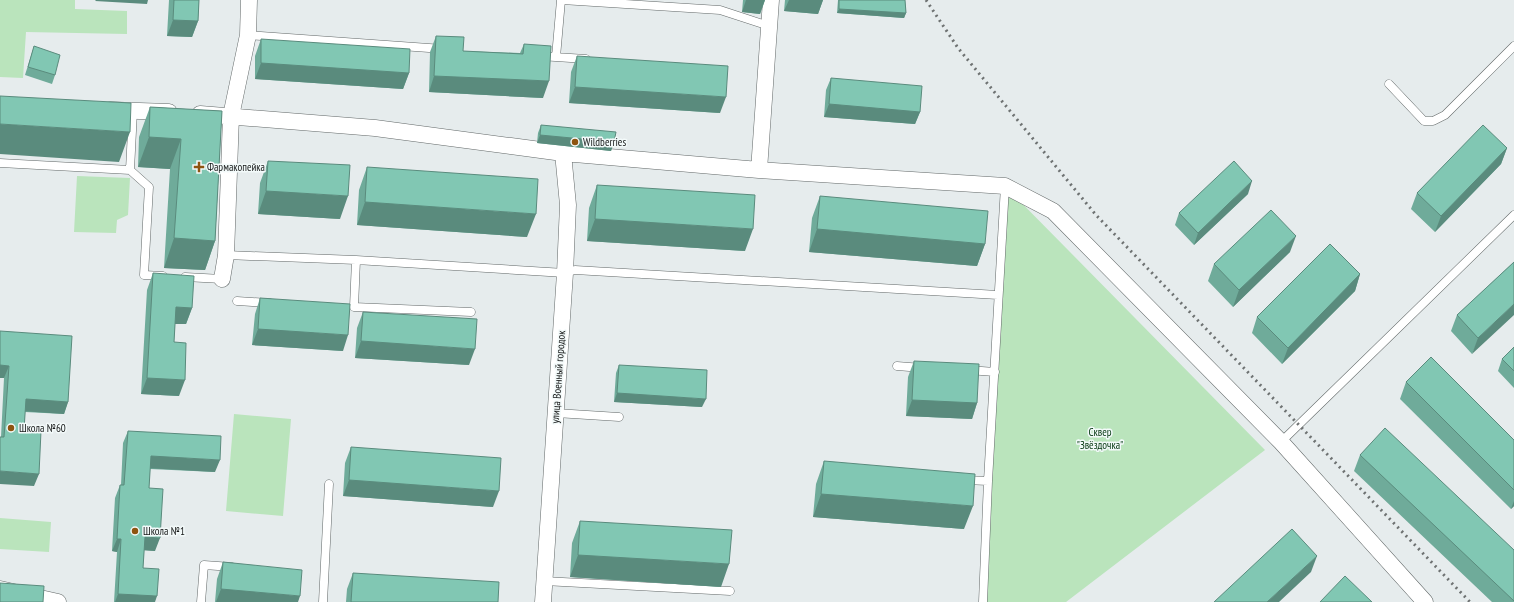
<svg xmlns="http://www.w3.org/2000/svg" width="1514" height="602" font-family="'PT Sans Narrow',sans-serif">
<rect width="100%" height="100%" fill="#e6eced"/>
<path fill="#bae4bc" d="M 0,0 L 75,0 L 75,9 L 127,11 L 127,34 L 26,32 L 23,78 L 0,77 Z
M 77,176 L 130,178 L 128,215 L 117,220 L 116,233 L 74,232 Z
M 1005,186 L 1265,450 L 1066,602 L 983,602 Z
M 234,414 L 291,419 L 283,516 L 226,511 Z
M 0,518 L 51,522 L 49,552 L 0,549 Z"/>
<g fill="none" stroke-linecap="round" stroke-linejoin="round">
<defs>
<path id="service" d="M 562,0 L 720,10 L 769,26
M 248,35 L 443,49
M 540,56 L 586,59
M 556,57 L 561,0
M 1389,84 L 1424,121 L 1433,121 L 1445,115 L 1514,46
M 133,111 L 130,170 L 149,187 L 144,275 L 163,276
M 0,163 L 130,170
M 226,255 L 356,260 L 565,273 L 575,270 L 998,295
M 356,260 L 354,307 L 471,312
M 185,277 L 222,279
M 237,301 L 270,303
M 897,366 L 922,368
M 968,370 L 995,372
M 556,413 L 619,417
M 1281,442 L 1514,215
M 965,480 L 988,481
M 544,581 L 730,591
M 201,602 L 204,565 L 232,567
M 323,602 L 329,484
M 983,602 L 988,481 L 1005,186"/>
<path id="minor" d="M 110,110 L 169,112
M 200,114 L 375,128 L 563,153 L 759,170 L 1005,186 L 1053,211 L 1281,442 L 1425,602
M 759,170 L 771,0
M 222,279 L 226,255 L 231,116 L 248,35 L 249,0
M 0,589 L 58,602
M 543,602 L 565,273 L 568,205 L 563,153"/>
</defs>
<use href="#service" stroke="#626868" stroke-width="9"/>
<use href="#minor" stroke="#626868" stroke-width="17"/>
<use href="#service" stroke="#fff" stroke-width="8"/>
<use href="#minor" stroke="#fff" stroke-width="16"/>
<path stroke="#6e7272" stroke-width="3" stroke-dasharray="2 4" stroke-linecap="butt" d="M 926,0 L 958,48 L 1096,215 L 1470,602"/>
</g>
<path fill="#6fab9a" d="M 169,0 L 199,0 L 198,21 L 192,37 L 167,36 Z
M 743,0 L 765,0 L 760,14 L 742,12 Z
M 785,0 L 823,0 L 818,14 L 784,11 Z
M 838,0 L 905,0 L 906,13 L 904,18 L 837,13 Z
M 436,36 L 463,51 L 520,53 L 524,44 L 543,98 L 429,92 L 430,52 Z
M 261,39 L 409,73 L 403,89 L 255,79 L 255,56 Z
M 34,46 L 55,75 L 52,84 L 25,75 Z
M 577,56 L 720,113 L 569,103 L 571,72 Z
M 831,78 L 920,112 L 915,124 L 824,117 L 826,90 Z
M 150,107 L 222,111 L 215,241 L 205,270 L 164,268 L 170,169 L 138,167 L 139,137 Z
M 541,125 L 614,142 L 611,151 L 537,143 L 538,133 Z
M 1507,148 L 1501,164 L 1435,232 L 1411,209 L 1417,193 Z
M 268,161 L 340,219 L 258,214 L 260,183 Z
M 367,167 L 527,237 L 357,225 L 359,190 Z
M 597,185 L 745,251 L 587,241 L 589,208 Z
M 1248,194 L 1194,245 L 1175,225 L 1179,213 Z
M 820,196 L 985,244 L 977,266 L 809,252 L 812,218 Z
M 1290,252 L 1233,307 L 1208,281 L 1214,264 Z
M 1514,262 L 1472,354 L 1451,331 L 1457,315 Z
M 153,273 L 192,308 L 186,324 L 175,324 L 174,342 L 179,396 L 141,394 L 147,290 Z
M 1360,274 L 1355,291 L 1282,364 L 1252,333 L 1257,317 Z
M 260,298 L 343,351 L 252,345 L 255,314 Z
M 363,312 L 469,365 L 355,358 L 357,328 Z
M 0,331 L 68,402 L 64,414 L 25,412 L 24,430 L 34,486 L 1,437 L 4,378 L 0,378 Z
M 1514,347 L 1514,388 L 1498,371 L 1502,359 Z
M 914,361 L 977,403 L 972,419 L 906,416 L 908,377 Z
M 619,365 L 702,407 L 614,402 L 616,373 Z
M 1406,382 L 1514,440 L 1514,506 L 1511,509 L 1400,399 Z
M 128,431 L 215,472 L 150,469 L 149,488 L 155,551 L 144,550 L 143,568 L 155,602 L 114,602 L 117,552 L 112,551 L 115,498 L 120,485 L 121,485 L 123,443 Z
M 351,447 L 493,507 L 343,496 L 345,463 Z
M 1360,455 L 1514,550 L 1514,602 L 1492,602 L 1354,471 Z
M 824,461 L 964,529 L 813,517 L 816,484 Z
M 580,521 L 721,587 L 570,577 L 572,543 Z
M 223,562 L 298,602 L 215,602 L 217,579 Z
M 353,573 L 498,602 L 346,602 L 347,589 Z"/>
<path fill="#5a8b7d" d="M 96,0 L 148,0 L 147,4 L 95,1 Z
M 746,0 L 765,0 L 760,14 L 742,12 Z
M 789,0 L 823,0 L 818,14 L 784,11 Z
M 839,9 L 906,13 L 904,18 L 837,13 Z
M 173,20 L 198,21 L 192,37 L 167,36 Z
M 261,63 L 409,73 L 403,89 L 255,79 Z
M 434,76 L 549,81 L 543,98 L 429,92 Z
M 575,87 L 726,97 L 720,113 L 569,103 Z
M 829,104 L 920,112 L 915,124 L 824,117 Z
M 0,124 L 130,132 L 119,162 L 0,154 Z
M 540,135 L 614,142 L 611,151 L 537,143 Z
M 149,137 L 181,139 L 170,169 L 138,167 Z
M 1507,148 L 1501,164 L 1435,232 L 1441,216 Z
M 1252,181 L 1248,194 L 1194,245 L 1198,233 Z
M 266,191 L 348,196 L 340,219 L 258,214 Z
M 365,202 L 536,214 L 527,237 L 357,225 Z
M 595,219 L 753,229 L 745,251 L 587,241 Z
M 817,229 L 985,244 L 977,266 L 809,252 Z
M 1296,236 L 1290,252 L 1233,307 L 1239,290 Z
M 174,238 L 215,241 L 205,270 L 164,268 Z
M 1360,274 L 1355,291 L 1282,364 L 1288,348 Z
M 1514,304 L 1514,315 L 1472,354 L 1478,338 Z
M 176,307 L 192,308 L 186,324 L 170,324 Z
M 258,329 L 348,335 L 343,351 L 252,345 Z
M 361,341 L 475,349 L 469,365 L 355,358 Z
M 0,365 L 9,366 L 4,378 L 0,378 Z
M 147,378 L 185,380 L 179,396 L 141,394 Z
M 617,393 L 706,399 L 702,407 L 614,402 Z
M 26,399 L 68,402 L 64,414 L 21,411 Z
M 912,400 L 977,403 L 972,419 L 906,416 Z
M 151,456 L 220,460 L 215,472 L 146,468 Z
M 0,471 L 39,474 L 34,486 L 0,484 Z
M 349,480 L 499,491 L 493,507 L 343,496 Z
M 821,494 L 973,506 L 964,529 L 813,517 Z
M 1514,501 L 1514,506 L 1511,509 Z
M 145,537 L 160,538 L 155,551 L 140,550 Z
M 117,539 L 121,539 L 117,552 L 112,551 Z
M 578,555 L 729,564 L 721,587 L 570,577 Z
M 1317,556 L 1311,572 L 1279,602 L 1267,602 Z
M 221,589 L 300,596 L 298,602 L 216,602 Z
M 118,594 L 157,596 L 155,602 L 115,602 Z"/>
<path fill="#81c7b3" stroke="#5a8b7d" d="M 174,0 L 199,0 L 198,21 L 173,20 Z
M 839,0 L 905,0 L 906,13 L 839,9 Z
M 436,36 L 464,37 L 463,51 L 523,54 L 524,44 L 551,46 L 549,81 L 434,76 Z
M 261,39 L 410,49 L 409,73 L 261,63 Z
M 34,46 L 60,55 L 55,75 L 28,67 Z
M 577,56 L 728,66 L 726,97 L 575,87 Z
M 831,78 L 922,86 L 920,112 L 829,104 Z
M 0,96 L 131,103 L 130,132 L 0,124 Z
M 150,107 L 222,111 L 215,241 L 174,238 L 181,139 L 149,137 Z
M 541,125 L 616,132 L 614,142 L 540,135 Z
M 1483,125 L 1507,148 L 1441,216 L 1417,193 Z
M 268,161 L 350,165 L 348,196 L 266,191 Z
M 1234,161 L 1252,181 L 1198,233 L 1179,213 Z
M 367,167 L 538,179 L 536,214 L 365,202 Z
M 597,185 L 755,195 L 753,229 L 595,219 Z
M 820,196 L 988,211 L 985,244 L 817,229 Z
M 1271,210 L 1296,236 L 1239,290 L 1214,264 Z
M 1330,244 L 1360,274 L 1288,348 L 1257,317 Z
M 1514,262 L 1514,304 L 1478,338 L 1457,315 Z
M 153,273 L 194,276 L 192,308 L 176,307 L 174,342 L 186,343 L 185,380 L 147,378 Z
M 260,298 L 350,304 L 348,335 L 258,329 Z
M 363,312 L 477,319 L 475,349 L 361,341 Z
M 0,331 L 72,336 L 68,402 L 26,399 L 24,430 L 41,431 L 39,474 L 0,471 L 0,437 L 4,437 L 9,366 L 0,365 Z
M 1514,347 L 1514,371 L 1502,359 Z
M 1431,357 L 1514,440 L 1514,490 L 1406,382 Z
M 914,361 L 979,364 L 977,403 L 912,400 Z
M 619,365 L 707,370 L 706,399 L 617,393 Z
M 1385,428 L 1514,550 L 1514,601 L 1360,455 Z
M 128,431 L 221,436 L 220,460 L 151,456 L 149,488 L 163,489 L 160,538 L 145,537 L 143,568 L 159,569 L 157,596 L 118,594 L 121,539 L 117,539 L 120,485 L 124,485 Z
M 351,447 L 501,458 L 499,491 L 349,480 Z
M 824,461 L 975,474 L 973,506 L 821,494 Z
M 580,521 L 732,530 L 729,564 L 578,555 Z
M 1292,529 L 1317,556 L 1267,602 L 1214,602 Z
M 223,562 L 302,570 L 300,596 L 221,589 Z
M 353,573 L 499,582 L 498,602 L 351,602 Z
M 1345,576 L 1372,602 L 1320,602 Z
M 0,583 L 44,586 L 43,602 L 0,602 Z"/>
<g fill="#8e5410" stroke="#f3fafa" stroke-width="1.5">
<circle cx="575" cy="142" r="4"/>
<path d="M197 161h4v4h4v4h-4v4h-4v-4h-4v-4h4z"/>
<circle cx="11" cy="428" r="4"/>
<circle cx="135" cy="531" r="4"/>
</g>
<g text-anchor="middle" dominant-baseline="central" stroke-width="3" stroke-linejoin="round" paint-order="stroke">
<g font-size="11" fill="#151717" stroke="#f3fafa" text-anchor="start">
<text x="583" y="142">Wildberries</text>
<text x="207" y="167">Фармакопейка</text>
<text x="19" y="428">Школа №60</text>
<text x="143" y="531">Школа №1</text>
</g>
<g font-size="11" fill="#151717" stroke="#f3fafa">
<text transform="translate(558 377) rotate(-86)">улица Военный городок</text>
</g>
<g font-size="11" fill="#01350d" stroke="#f3fafa">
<text x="1100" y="432">Сквер<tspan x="1100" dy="13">"Звёздочка"</tspan></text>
</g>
</g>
</svg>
